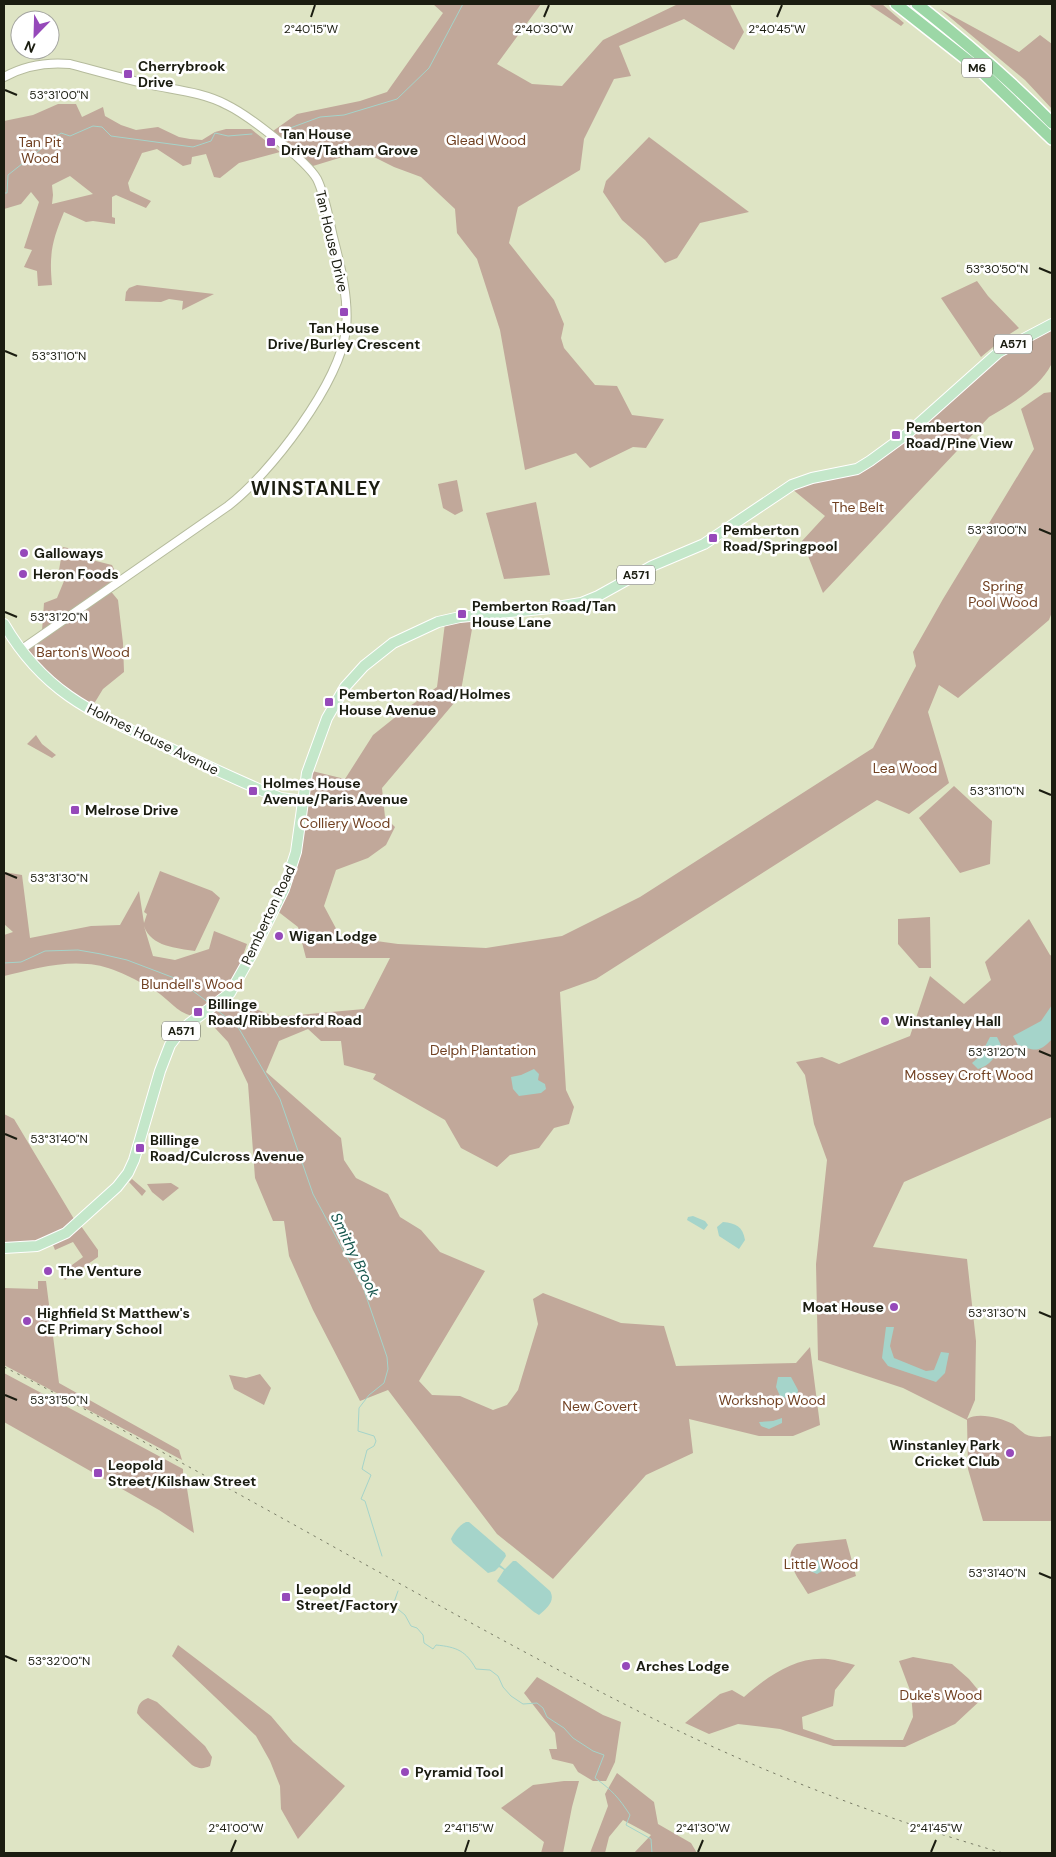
<svg xmlns="http://www.w3.org/2000/svg" width="1056" height="1857" font-family="'DM Sans',sans-serif">
<rect width="100%" height="100%" fill="#dee4c4"/>
<path fill="#c1a89a" fill-rule="evenodd" d="M 433,4 L 541,4 L 497,64 L 532,84 L 562,86 L 603,40 L 678,4 L 730,4 L 744,32 L 734,50 L 684,19 L 619,46 L 631,76 L 614,79 L 584,139 L 580,170 L 518,207 L 509,243 L 554,300 L 564,324 L 561,338 L 564,348 L 595,385 L 617,386 L 632,415 L 664,419 L 646,448 L 633,447 L 590,468 L 576,453 L 525,470 L 500,330 L 477,259 L 457,233 L 455,209 L 421,177 L 394,167 L 362,151 L 313,166 L 273,131 L 297,114 L 360,101 L 387,92 L 443,13 Z
M 868,4 L 882,4 L 904,23 L 901,26 Z
M 940,9 L 1019,52 L 1040,35 L 1052,44 L 1052,109 L 1025,80 Z
M 58,104 L 76,104 L 82,117 L 103,107 L 105,116 L 121,125 L 136,130 L 158,127 L 179,137 L 190,139 L 202,140 L 215,132 L 226,129 L 251,129 L 280,152 L 239,163 L 220,178 L 214,177 L 206,154 L 192,157 L 191,164 L 183,166 L 157,149 L 142,153 L 128,183 L 130,191 L 151,201 L 146,208 L 116,195 L 112,197 L 112,217 L 115,218 L 115,224 L 93,221 L 86,222 L 64,212 C 52,241 49,254 52,285 L 38,286 L 37,271 L 24,267 L 32,250 L 24,248 L 39,202 L 31,192 L 21,204 L 4,209 L 4,121 L 33,115 ZM 70,176 L 93,194 L 52,204 L 53,195 L 52,185 Z
M 649,137 L 749,212 L 700,223 L 677,258 L 665,263 L 645,240 L 622,220 L 603,192 L 606,181 Z
M 977,281 L 988,296 L 1019,328 L 1005,337 L 981,357 L 941,298 Z
M 137,285 L 214,294 L 182,310 L 183,301 L 169,299 L 161,302 L 125,301 L 126,292 L 129,288 Z
M 1052,326 C 1052,335 1055,357 1051,365 C 1040,387 1010,405 989,417 L 823,593 L 802,541 L 825,516 L 792,489 L 801,485 L 865,468 L 999,354 Z
M 1052,392 L 1052,612 L 1049,620 L 958,698 L 939,685 L 928,712 L 949,783 L 909,814 L 877,800 L 596,979 L 560,992 L 566,1090 L 574,1107 L 569,1124 L 554,1128 L 539,1148 L 510,1155 L 497,1167 L 461,1148 L 445,1120 L 373,1079 L 376,1074 L 344,1065 L 341,1041 L 321,1041 L 308,1029 L 279,1041 L 266,1072 L 341,1138 L 344,1160 L 356,1178 L 388,1194 L 400,1217 L 421,1230 L 440,1252 L 485,1271 L 419,1381 L 432,1395 L 460,1396 L 493,1410 L 507,1405 L 518,1390 L 538,1324 L 533,1299 L 543,1293 L 621,1323 L 664,1326 L 676,1366 L 796,1363 L 810,1347 L 820,1425 L 793,1436 L 759,1436 L 689,1419 L 693,1453 L 646,1475 L 553,1579 L 497,1534 L 388,1390 L 360,1401 L 313,1310 L 289,1256 L 284,1221 L 273,1221 L 255,1178 L 248,1084 L 228,1042 L 203,1015 L 226,997 L 276,1017 L 364,1009 L 390,958 L 306,958 L 298,927 L 276,910 L 307,798 L 312,771 L 345,779 L 373,735 L 403,711 L 437,687 L 445,623 L 474,618 L 460,696 L 382,788 L 385,817 L 395,827 L 386,845 L 368,858 L 336,870 L 324,906 L 340,936 L 398,944 L 486,948 L 562,936 L 640,897 L 873,748 L 916,666 L 913,652 L 943,599 L 1034,449 L 1021,409 L 1044,393 Z
M 457,480 L 463,511 L 455,515 L 443,508 L 438,484 Z
M 536,502 L 550,575 L 504,579 L 486,513 Z
M 63,547 L 68,548 L 92,560 L 112,565 L 120,581 L 109,589 L 118,600 L 123,643 L 124,672 L 103,689 L 92,707 L 51,680 L 22,645 L 42,631 L 44,603 L 57,598 L 64,581 L 59,570 Z
M 36,735 L 42,744 L 56,755 L 52,758 L 27,744 Z
M 954,786 L 992,821 L 990,864 L 960,873 L 919,818 Z
M 160,871 L 212,891 L 220,898 L 195,951 C 177,948 151,947 144,926 L 153,956 L 175,960 L 209,949 L 214,931 L 247,944 L 230,992 L 192,1016 C 176,1012 168,998 154,990 C 135,979 110,965 87,964 C 61,961 29,970 4,976 L 4,935 L 13,932 L 4,924 L 4,872 L 22,875 L 30,938 L 91,926 L 120,925 L 139,891 L 144,923 L 147,914 L 144,912 Z
M 930,917 L 931,968 L 919,968 L 898,944 L 898,919 Z
M 1029,919 L 1050,955 L 1052,956 L 1052,1117 L 904,1182 L 873,1247 L 967,1259 L 976,1341 L 975,1400 L 967,1419 C 978,1412 1001,1418 1013,1424 C 1017,1427 1021,1431 1025,1434 C 1033,1438 1043,1437 1052,1436 L 1052,1521 L 983,1521 L 968,1469 L 967,1420 L 903,1388 L 818,1360 L 816,1264 L 827,1160 L 814,1124 L 805,1075 L 796,1062 L 822,1057 L 839,1064 L 910,1036 L 930,976 L 964,1004 L 991,980 L 985,962 Z
M 4,1114 L 14,1119 L 74,1219 C 48,1243 38,1241 4,1244 Z
M 132,1179 L 146,1191 L 142,1196 L 129,1182 Z
M 171,1183 L 179,1188 L 163,1201 L 152,1192 L 147,1184 Z
M 81,1226 L 98,1250 L 98,1257 L 65,1280 L 61,1273 L 83,1257 L 73,1242 L 55,1250 L 53,1245 Z
M 38,1281 L 46,1281 L 59,1383 L 179,1450 L 182,1460 L 4,1365 L 4,1288 L 38,1289 Z
M 4,1373 L 183,1469 L 183,1478 L 186,1482 L 194,1533 L 159,1510 L 4,1422 Z
M 260,1374 L 271,1388 L 264,1405 L 234,1389 L 229,1375 L 246,1378 Z
M 846,1539 L 856,1576 L 808,1594 C 800,1580 780,1558 797,1544 Z
M 178,1645 L 271,1716 L 293,1742 L 345,1786 L 298,1839 L 281,1809 L 280,1786 L 270,1761 L 256,1736 L 172,1656 Z
M 913,1657 L 952,1664 L 969,1679 L 984,1697 L 955,1724 L 905,1747 L 833,1746 L 780,1729 L 738,1724 L 709,1734 L 685,1723 L 720,1694 L 732,1690 L 744,1697 C 767,1677 795,1656 828,1659 C 837,1660 846,1663 855,1665 L 835,1690 L 833,1706 L 802,1717 L 803,1729 L 835,1740 L 903,1740 L 913,1717 L 911,1693 L 899,1661 Z
M 537,1677 L 603,1715 L 621,1722 L 615,1762 L 606,1781 L 593,1781 L 578,1772 L 573,1764 L 552,1759 L 549,1749 L 557,1749 L 555,1733 L 524,1693 Z
M 148,1698 L 157,1702 L 205,1746 L 212,1757 L 210,1766 C 203,1769 199,1769 192,1765 L 141,1718 L 137,1713 C 138,1705 140,1701 148,1698 Z
M 617,1773 L 654,1802 L 658,1824 L 691,1843 L 697,1853 L 634,1853 L 651,1835 L 623,1820 L 609,1837 L 605,1853 L 590,1853 L 608,1806 L 605,1794 Z
M 564,1781 L 579,1781 L 572,1807 L 563,1853 L 541,1853 L 544,1842 L 501,1808 L 533,1785 Z"/>
<path fill="#a5d4ca" d="M 1052,1005 L 1052,1039 C 1039,1053 1035,1051 1018,1045 L 1013,1036 L 1041,1021 Z
M 990,1037 L 997,1037 L 1001,1045 C 996,1056 990,1066 978,1069 L 972,1063 L 980,1056 Z
M 534,1069 L 539,1074 L 538,1080 L 545,1084 L 546,1089 L 541,1093 L 519,1096 L 513,1089 L 511,1077 L 521,1075 Z
M 693,1216 L 705,1221 L 708,1225 L 704,1230 L 687,1220 L 688,1217 Z
M 723,1222 C 736,1223 743,1227 745,1240 L 739,1249 L 719,1236 L 717,1227 Z
M 886,1327 L 894,1327 L 890,1346 L 894,1358 L 926,1371 L 934,1370 L 941,1352 L 949,1353 L 945,1373 L 936,1382 L 888,1366 L 882,1358 Z
M 778,1377 L 791,1377 L 798,1390 L 797,1397 L 790,1399 L 780,1396 L 776,1387 Z
M 782,1418 L 782,1423 L 769,1429 L 761,1426 L 759,1422 L 773,1421 Z
M 466,1522 L 469,1522 L 505,1553 L 506,1556 L 500,1565 L 505,1569 L 513,1561 L 516,1561 L 550,1591 C 556,1601 546,1609 539,1615 L 534,1612 L 499,1583 L 497,1581 L 504,1570 L 499,1567 L 495,1571 L 488,1573 L 453,1543 L 451,1539 C 454,1533 459,1525 466,1522 Z
M 821,1558 L 828,1561 L 831,1566 L 817,1574 L 810,1571 L 815,1562 Z"/>
<g fill="none" stroke-linecap="round" stroke-linejoin="round">
<path stroke="#a5d4ca" stroke-width="1" d="M 282,131 L 320,117 L 344,115 L 397,99 L 429,68 L 463,4
M 4,193 L 7,193 L 8,175 L 61,133 L 70,136 L 93,126 L 102,127 L 111,136 L 193,147 L 211,141 L 215,133 L 228,136 L 252,134
M 4,963 L 21,962 L 45,951 L 78,950 L 101,954 L 127,960 L 177,979 L 209,1003
M 217,1010 L 238,1027 L 280,1099 L 313,1194 L 363,1287 L 387,1357 L 388,1369 L 384,1383 L 369,1395 L 359,1408 L 358,1431 L 374,1436 L 376,1441 L 374,1446 L 367,1450 L 362,1469 L 371,1475 L 361,1499 L 365,1501 L 382,1556
M 398,1591 L 393,1605 L 405,1615 L 411,1626 L 417,1628 L 423,1635 L 424,1643 L 433,1649 L 436,1645 C 457,1647 466,1651 476,1669 L 490,1670 L 498,1676 L 503,1687 L 511,1696 L 523,1704 L 537,1703 L 543,1708 L 547,1717 L 564,1728 L 573,1738 L 593,1751 L 604,1755 L 595,1778 C 612,1790 619,1798 630,1815 L 626,1825 L 651,1839 L 652,1853"/>
<defs>
<path id="minor" d="M 4,77 C 24,66 48,62 70,64 C 96,71 121,78 147,84 C 174,90 203,92 227,105 C 248,115 306,160 317,179 C 325,195 329,220 333,237 C 341,268 349,298 346,330 C 339,384 270,474 228,506 L 22,649"/>
<path id="major" d="M 4,624 C 44,693 93,713 163,745 C 196,761 229,776 263,791 L 281,798 L 303,801
M 4,1248 L 37,1246 L 66,1233 L 117,1187 L 128,1173 L 134,1160 L 160,1071 L 170,1045 L 179,1033 L 190,1023 L 230,993 L 252,954 L 284,889 L 296,852 L 307,773 L 327,718 L 345,687 L 364,666 L 393,643 L 438,622 L 460,617 L 551,608 L 581,603 L 598,596 L 652,566 L 704,544 L 792,485 L 812,478 L 857,469 L 870,461 L 907,434 L 999,352 L 1052,324"/>
<path id="highway" d="M 896,4 L 980,70 L 1052,139
M 917,4 C 964,41 1010,80 1052,123"/>
</defs>
<use href="#minor" stroke="#b5bb9c" stroke-width="10"/>
<use href="#major" stroke="#fff" stroke-width="12"/>
<use href="#highway" stroke="#fff" stroke-width="14"/>
<use href="#minor" stroke="#fff" stroke-width="8"/>
<use href="#major" stroke="#c4e7ca" stroke-width="10"/>
<use href="#highway" stroke="#9cd7a6" stroke-width="11"/>
<path stroke="#797c67" stroke-width="1" stroke-dasharray="2.5 5" stroke-linecap="butt" d="M 4,1367 C 67,1398 129,1434 191,1468 C 340,1549 487,1635 638,1711 C 755,1770 878,1817 1003,1853"/>
</g>
<path fill="none" stroke="#1b1d11" stroke-width="2" d="M 311,17 L 315,5M 544,17 L 549,5M 777,17 L 782,5M 5,90 L 17,95M 1039,268 L 1051,273M 5,351 L 17,356M 1039,529 L 1051,534M 5,612 L 17,617M 1039,790 L 1051,795M 5,873 L 17,878M 1039,1051 L 1051,1056M 5,1134 L 17,1139M 1039,1312 L 1051,1317M 5,1395 L 17,1400M 1039,1573 L 1051,1578M 5,1656 L 17,1661M 231,1852 L 236,1840M 465,1852 L 469,1840M 698,1852 L 703,1840M 931,1852 L 936,1840"/>
<g fill="#9649ba" stroke="#fff" stroke-width="2">
<rect x="123" y="69" width="10" height="10" rx="2.5"/>
<rect x="266" y="137" width="10" height="10" rx="2.5"/>
<rect x="339" y="307" width="10" height="10" rx="2.5"/>
<rect x="891" y="430" width="10" height="10" rx="2.5"/>
<rect x="708" y="533" width="10" height="10" rx="2.5"/>
<circle cx="24" cy="553" r="5"/>
<circle cx="23" cy="574" r="5"/>
<rect x="457" y="609" width="10" height="10" rx="2.5"/>
<rect x="324" y="697" width="10" height="10" rx="2.5"/>
<rect x="248" y="786" width="10" height="10" rx="2.5"/>
<rect x="70" y="805" width="10" height="10" rx="2.5"/>
<circle cx="279" cy="936" r="5"/>
<rect x="193" y="1007" width="10" height="10" rx="2.5"/>
<circle cx="885" cy="1021" r="5"/>
<rect x="135" y="1143" width="10" height="10" rx="2.5"/>
<circle cx="48" cy="1271" r="5"/>
<circle cx="894" cy="1307" r="5"/>
<circle cx="27" cy="1321" r="5"/>
<circle cx="1010" cy="1453" r="5"/>
<rect x="93" y="1468" width="10" height="10" rx="2.5"/>
<rect x="281" y="1592" width="10" height="10" rx="2.5"/>
<circle cx="626" cy="1666" r="5"/>
<circle cx="405" cy="1772" r="5"/>
</g>
<g text-anchor="middle" dominant-baseline="central" stroke-width="5" stroke-linejoin="round" paint-order="stroke">
<g fill="#fff" stroke="#5f6158" stroke-width="1">
<rect x="962" y="58.5" width="30" height="19" rx="4"/>
<rect x="994" y="334.5" width="38" height="19" rx="4"/>
<rect x="617" y="565.5" width="38" height="19" rx="4"/>
<rect x="162" y="1021.5" width="38" height="19" rx="4"/>
</g>
<g font-size="12" font-weight="bold" fill="#1b1d11">
<text x="977" y="68">M6</text>
<text x="1013" y="344">A571</text>
<text x="636" y="575">A571</text>
<text x="181" y="1031">A571</text>
</g>
<g font-size="14" font-weight="bold" fill="#1b1d11" stroke="#fff" text-anchor="start">
<text x="138" y="66">Cherrybrook<tspan x="138" dy="16">Drive</tspan></text>
<text x="281" y="134">Tan House<tspan x="281" dy="16">Drive/Tatham Grove</tspan></text>
<text x="344" y="328" text-anchor="middle">Tan House<tspan x="344" dy="16">Drive/Burley Crescent</tspan></text>
<text x="906" y="427">Pemberton<tspan x="906" dy="16">Road/Pine View</tspan></text>
<text x="723" y="530">Pemberton<tspan x="723" dy="16">Road/Springpool</tspan></text>
<text x="34" y="553">Galloways</text>
<text x="33" y="574">Heron Foods</text>
<text x="472" y="606">Pemberton Road/Tan<tspan x="472" dy="16">House Lane</tspan></text>
<text x="339" y="694">Pemberton Road/Holmes<tspan x="339" dy="16">House Avenue</tspan></text>
<text x="263" y="783">Holmes House<tspan x="263" dy="16">Avenue/Paris Avenue</tspan></text>
<text x="85" y="810">Melrose Drive</text>
<text x="289" y="936">Wigan Lodge</text>
<text x="208" y="1004">Billinge<tspan x="208" dy="16">Road/Ribbesford Road</tspan></text>
<text x="895" y="1021">Winstanley Hall</text>
<text x="150" y="1140">Billinge<tspan x="150" dy="16">Road/Culcross Avenue</tspan></text>
<text x="58" y="1271">The Venture</text>
<text x="884" y="1307" text-anchor="end">Moat House</text>
<text x="37" y="1313">Highfield St Matthew's<tspan x="37" dy="16">CE Primary School</tspan></text>
<text x="1000" y="1445" text-anchor="end">Winstanley Park<tspan x="1000" dy="16">Cricket Club</tspan></text>
<text x="108" y="1465">Leopold<tspan x="108" dy="16">Street/Kilshaw Street</tspan></text>
<text x="296" y="1589">Leopold<tspan x="296" dy="16">Street/Factory</tspan></text>
<text x="636" y="1666">Arches Lodge</text>
<text x="415" y="1772">Pyramid Tool</text>
</g>
<g font-size="14" fill="#714122" stroke="#fff">
<text x="486" y="140">Glead Wood</text>
<text x="40" y="142">Tan Pit<tspan x="40" dy="16">Wood</tspan></text>
<text x="858" y="507">The Belt</text>
<text x="1003" y="586">Spring<tspan x="1003" dy="16">Pool Wood</tspan></text>
<text x="83" y="652">Barton's Wood</text>
<text x="905" y="768">Lea Wood</text>
<text x="345" y="823">Colliery Wood</text>
<text x="192" y="984">Blundell's Wood</text>
<text x="483" y="1050">Delph Plantation</text>
<text x="969" y="1075">Mossey Croft Wood</text>
<text x="772" y="1400">Workshop Wood</text>
<text x="600" y="1406">New Covert</text>
<text x="821" y="1564">Little Wood</text>
<text x="941" y="1695">Duke's Wood</text>
</g>
<g font-size="14" fill="#1b1d11" stroke="#fff">
<text transform="translate(332 241) rotate(77)">Tan House Drive</text>
<text transform="translate(153 739) rotate(26)">Holmes House Avenue</text>
<text transform="translate(268 915) rotate(-65)">Pemberton Road</text>
</g>
<g font-size="15" font-style="italic" fill="#15554c" stroke="#fff">
<text transform="translate(355 1255) rotate(64)">Smithy Brook</text>
</g>
<g font-size="19" font-weight="bold" letter-spacing="1" fill="#1b1d11" stroke="#fff">
<text x="316" y="488">WINSTANLEY</text>
</g>
</g>
<g font-size="12" text-anchor="middle" fill="#1b1d11" stroke="#fff" stroke-width="5" stroke-linejoin="round" paint-order="stroke">
<text x="311" y="33">2°40'15"W</text>
<text x="544" y="33">2°40'30"W</text>
<text x="777" y="33">2°40'45"W</text>
<text x="59" y="99">53°31'00"N</text>
<text x="997" y="273">53°30'50"N</text>
<text x="59" y="360">53°31'10"N</text>
<text x="997" y="534">53°31'00"N</text>
<text x="59" y="621">53°31'20"N</text>
<text x="997" y="795">53°31'10"N</text>
<text x="59" y="882">53°31'30"N</text>
<text x="997" y="1056">53°31'20"N</text>
<text x="59" y="1143">53°31'40"N</text>
<text x="997" y="1317">53°31'30"N</text>
<text x="59" y="1404">53°31'50"N</text>
<text x="997" y="1577">53°31'40"N</text>
<text x="59" y="1665">53°32'00"N</text>
<text x="236" y="1832">2°41'00"W</text>
<text x="469" y="1832">2°41'15"W</text>
<text x="703" y="1832">2°41'30"W</text>
<text x="936" y="1832">2°41'45"W</text>
</g>
<rect width="1056" height="1857" fill="none" stroke="#1b1d11" stroke-width="10"/>
<g transform="translate(35 35) rotate(203)"><circle r="24" fill="#ffffff" stroke="#a4a5a0"/>
<path d="M0-4L9 19L0 12L-9 19Z" fill="#9649ba"/>
<text y="-8" font-size="14" font-weight="bold" text-anchor="middle" fill="#1b1d11">N</text>
</g>
</svg>
